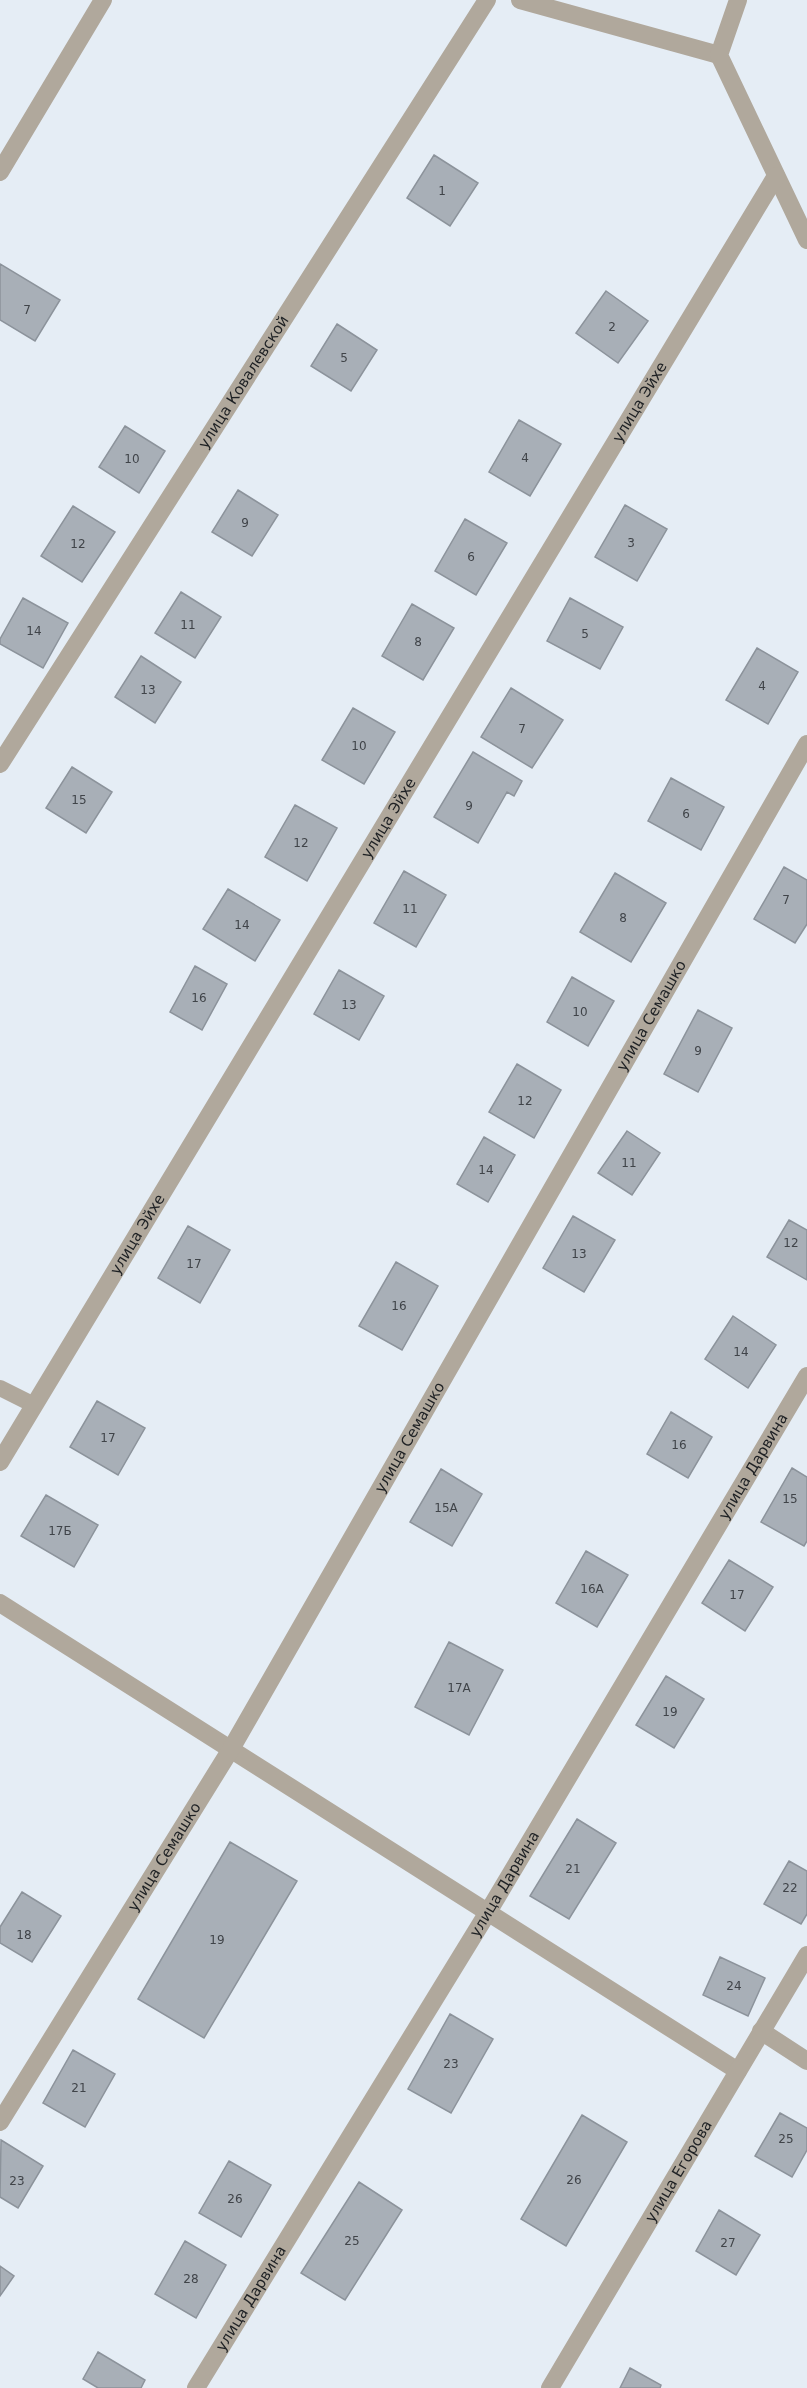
<svg xmlns="http://www.w3.org/2000/svg" width="807" height="2388" font-family="'DejaVu Sans',sans-serif">
<rect width="100%" height="100%" fill="#e5edf5"/>
<path fill="#a8afb7" stroke="#8c939b" stroke-width="1.5" d="M 434,155 L 478,183 L 450,226 L 407,198 Z
M 0,264 L 60,300 L 35,341 L 0,320 Z
M 606,291 L 648,321 L 618,363 L 576,333 Z
M 337,324 L 377,350 L 351,391 L 311,366 Z
M 519,420 L 561,444 L 530,496 L 489,472 Z
M 125,426 L 165,451 L 139,493 L 99,467 Z
M 238,490 L 278,515 L 252,556 L 212,532 Z
M 625,505 L 667,529 L 637,581 L 595,557 Z
M 73,506 L 115,532 L 82,582 L 41,556 Z
M 465,519 L 507,543 L 476,595 L 435,571 Z
M 181,592 L 221,617 L 195,658 L 155,633 Z
M 23,598 L 68,623 L 43,668 L 0,644 L 0,639 Z
M 570,598 L 623,627 L 600,669 L 547,641 Z
M 412,604 L 454,628 L 423,680 L 382,656 Z
M 757,648 L 798,672 L 768,724 L 726,700 Z
M 141,656 L 181,682 L 155,723 L 115,697 Z
M 511,688 L 563,720 L 532,768 L 481,737 Z
M 353,708 L 395,732 L 364,784 L 322,760 Z
M 473,752 L 522,781 L 514,796 L 507,792 L 478,843 L 434,817 Z
M 72,767 L 112,792 L 86,833 L 46,808 Z
M 671,778 L 724,807 L 701,850 L 648,821 Z
M 295,805 L 337,828 L 307,881 L 265,857 Z
M 784,867 L 807,880 L 807,924 L 795,943 L 754,919 Z
M 404,871 L 446,895 L 416,947 L 374,923 Z
M 615,873 L 666,903 L 631,962 L 580,932 Z
M 228,889 L 280,920 L 255,961 L 203,929 Z
M 195,966 L 227,984 L 202,1030 L 170,1012 Z
M 339,970 L 384,996 L 359,1040 L 314,1014 Z
M 572,977 L 614,1001 L 588,1046 L 547,1022 Z
M 698,1010 L 732,1028 L 698,1092 L 664,1074 Z
M 517,1064 L 561,1090 L 534,1138 L 489,1112 Z
M 627,1131 L 660,1153 L 632,1195 L 598,1173 Z
M 484,1137 L 515,1155 L 488,1202 L 457,1184 Z
M 573,1216 L 615,1240 L 584,1292 L 543,1268 Z
M 789,1220 L 807,1230 L 807,1280 L 767,1257 Z
M 188,1226 L 230,1250 L 200,1303 L 158,1278 Z
M 396,1262 L 438,1286 L 402,1350 L 359,1326 Z
M 733,1316 L 776,1345 L 748,1388 L 705,1359 Z
M 97,1401 L 145,1428 L 118,1475 L 70,1447 Z
M 671,1412 L 712,1437 L 688,1478 L 647,1454 Z
M 792,1468 L 807,1477 L 807,1541 L 804,1546 L 761,1522 Z
M 441,1469 L 482,1494 L 452,1546 L 410,1522 Z
M 46,1495 L 98,1525 L 74,1567 L 21,1536 Z
M 586,1551 L 628,1575 L 597,1627 L 556,1603 Z
M 729,1560 L 773,1587 L 745,1631 L 702,1603 Z
M 449,1642 L 503,1670 L 469,1735 L 415,1707 Z
M 666,1676 L 704,1699 L 674,1748 L 636,1725 Z
M 577,1819 L 616,1843 L 569,1919 L 530,1896 Z
M 230,1842 L 297,1881 L 204,2038 L 138,1999 Z
M 789,1861 L 807,1871 L 807,1914 L 801,1924 L 764,1904 Z
M 22,1892 L 61,1916 L 32,1962 L 0,1943 L 0,1927 Z
M 720,1957 L 765,1978 L 748,2016 L 703,1995 Z
M 450,2014 L 493,2039 L 451,2113 L 408,2089 Z
M 73,2050 L 115,2074 L 85,2127 L 43,2103 Z
M 780,2113 L 807,2128 L 807,2150 L 792,2177 L 755,2156 Z
M 582,2115 L 627,2142 L 566,2246 L 521,2219 Z
M 1,2140 L 43,2166 L 18,2208 L 0,2197 Z
M 229,2161 L 271,2185 L 241,2237 L 199,2213 Z
M 359,2182 L 402,2210 L 345,2300 L 301,2273 Z
M 719,2210 L 760,2235 L 736,2275 L 696,2251 Z
M 185,2241 L 226,2265 L 196,2318 L 155,2294 Z
M 0,2266 L 14,2276 L 0,2296 Z
M 98,2352 L 145,2380 L 141,2388 L 98,2388 L 83,2379 Z
M 630,2368 L 661,2385 L 660,2388 L 620,2388 Z"/>
<g fill="none" stroke-linecap="round" stroke-linejoin="round">
<path stroke="#b0a89c" stroke-width="16" d="M 0,1388 L 34,1405"/>
<g stroke="#b0a89c" stroke-width="18">
<path d="M 520,0 L 719,55"/>
<path d="M 738,0 L 719,55 L 807,240"/>
<path d="M 0,172 L 103,0"/>
<path id="s1" d="M 0,764 L 487,0"/>
<path id="s2" d="M 0,1462 L 776,176"/>
<path d="M 0,1603 L 738,2071"/>
<path d="M 761,2031 L 807,2061"/>
<path id="s3" d="M 0,2122 L 231,1749 L 807,744"/>
<path id="s4" d="M 196,2388 L 488,1912 L 807,1376"/>
<path id="s5" d="M 550,2388 L 807,1955"/>
</g>
</g>
<g text-anchor="middle" dominant-baseline="central" stroke-width="4.5" stroke-linejoin="round" paint-order="stroke">
<g font-size="12" fill="#404449">
<text x="442" y="191">1</text>
<text x="27" y="310">7</text>
<text x="612" y="327">2</text>
<text x="344" y="358">5</text>
<text x="525" y="458">4</text>
<text x="132" y="459">10</text>
<text x="245" y="523">9</text>
<text x="631" y="543">3</text>
<text x="78" y="544">12</text>
<text x="471" y="557">6</text>
<text x="188" y="625">11</text>
<text x="34" y="631">14</text>
<text x="585" y="634">5</text>
<text x="418" y="642">8</text>
<text x="762" y="686">4</text>
<text x="148" y="690">13</text>
<text x="522" y="729">7</text>
<text x="359" y="746">10</text>
<text x="79" y="800">15</text>
<text x="469" y="806">9</text>
<text x="686" y="814">6</text>
<text x="301" y="843">12</text>
<text x="786" y="900">7</text>
<text x="410" y="909">11</text>
<text x="623" y="918">8</text>
<text x="242" y="925">14</text>
<text x="199" y="998">16</text>
<text x="349" y="1005">13</text>
<text x="580" y="1012">10</text>
<text x="698" y="1051">9</text>
<text x="525" y="1101">12</text>
<text x="629" y="1163">11</text>
<text x="486" y="1170">14</text>
<text x="791" y="1243">12</text>
<text x="579" y="1254">13</text>
<text x="194" y="1264">17</text>
<text x="399" y="1306">16</text>
<text x="741" y="1352">14</text>
<text x="108" y="1438">17</text>
<text x="679" y="1445">16</text>
<text x="790" y="1499">15</text>
<text x="446" y="1508">15А</text>
<text x="60" y="1531">17Б</text>
<text x="592" y="1589">16А</text>
<text x="737" y="1595">17</text>
<text x="459" y="1688">17А</text>
<text x="670" y="1712">19</text>
<text x="573" y="1869">21</text>
<text x="790" y="1888">22</text>
<text x="24" y="1935">18</text>
<text x="217" y="1940">19</text>
<text x="734" y="1986">24</text>
<text x="451" y="2064">23</text>
<text x="79" y="2088">21</text>
<text x="786" y="2139">25</text>
<text x="574" y="2180">26</text>
<text x="17" y="2181">23</text>
<text x="235" y="2199">26</text>
<text x="352" y="2241">25</text>
<text x="728" y="2243">27</text>
<text x="191" y="2279">28</text>
</g>
<g font-size="15" fill="#1e2124" stroke="#fff">
<text stroke="none"><textPath href="#s1" startOffset="453">улица Ковалевской</textPath></text>
<text stroke="none"><textPath href="#s2" startOffset="1238">улица Эйхе</textPath></text>
<text stroke="none"><textPath href="#s2" startOffset="752">улица Эйхе</textPath></text>
<text stroke="none"><textPath href="#s3" startOffset="1284">улица Семашко</textPath></text>
<text stroke="none"><textPath href="#s2" startOffset="266">улица Эйхе</textPath></text>
<text stroke="none"><textPath href="#s3" startOffset="798">улица Семашко</textPath></text>
<text stroke="none"><textPath href="#s4" startOffset="1077">улица Дарвина</textPath></text>
<text stroke="none"><textPath href="#s3" startOffset="312">улица Семашко</textPath></text>
<text stroke="none"><textPath href="#s4" startOffset="591">улица Дарвина</textPath></text>
<text stroke="none"><textPath href="#s5" startOffset="252">улица Егорова</textPath></text>
<text stroke="none"><textPath href="#s4" startOffset="105">улица Дарвина</textPath></text>
</g>
</g>
</svg>
